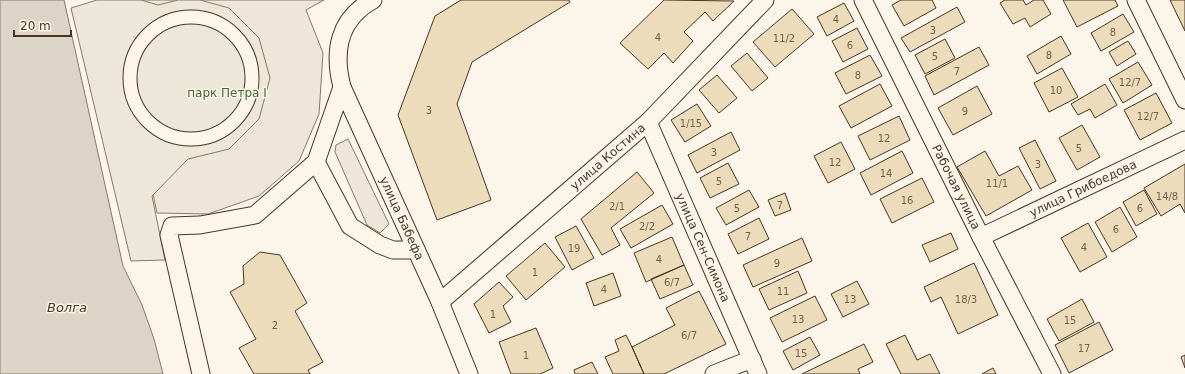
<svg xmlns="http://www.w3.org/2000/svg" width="1185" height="374" font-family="'DejaVu Sans',sans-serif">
<rect width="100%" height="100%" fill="#fbf6e9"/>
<path fill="#ede6d9" stroke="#887966" d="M 113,0 L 324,0 L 306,10 L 323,53 L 319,114 L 299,161 L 259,196 L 208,214 L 157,213 Z
M 348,139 L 389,224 L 380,233 L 367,225 L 335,152 L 336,145 Z"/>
<path fill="#ede7d9" stroke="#887966" d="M 97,0 L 141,0 L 158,5 L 178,0 L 200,0 L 229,8 L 259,38 L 270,78 L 259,119 L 229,149 L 188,159 L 152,196 L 165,260 L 131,261 L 71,8 Z"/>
<path fill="#dcd4c6" stroke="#887966" d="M 0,0 L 64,0 L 123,266 L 142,305 L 154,339 L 163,374 L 0,374 Z"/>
<path fill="#ecdcbc" stroke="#4a3520" d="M 461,0 L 569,0 L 570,2 L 472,62 L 457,104 L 491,200 L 437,220 L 398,115 L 435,16 Z
M 664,0 L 734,1 L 713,21 L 705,12 L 684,32 L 693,41 L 673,63 L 664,53 L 648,69 L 620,43 Z
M 901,0 L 932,0 L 936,8 L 904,26 L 892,5 Z
M 1005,0 L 1023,0 L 1026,5 L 1034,0 L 1043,0 L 1051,14 L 1030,27 L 1025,18 L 1013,24 L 1000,3 Z
M 1063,0 L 1115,0 L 1118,6 L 1077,27 Z
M 1170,0 L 1185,0 L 1185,31 Z
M 844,3 L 854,21 L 827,36 L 817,17 Z
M 957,7 L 965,22 L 910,52 L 901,38 Z
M 792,9 L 814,34 L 775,67 L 753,42 Z
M 1123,14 L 1134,32 L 1101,51 L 1091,33 Z
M 857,28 L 868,49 L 843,62 L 832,41 Z
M 1061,36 L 1071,54 L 1037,74 L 1027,56 Z
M 945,39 L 955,58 L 925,74 L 915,55 Z
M 1128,41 L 1136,54 L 1117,66 L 1109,52 Z
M 979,47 L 989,65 L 934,95 L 925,76 Z
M 747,53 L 768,78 L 752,91 L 731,66 Z
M 870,55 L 882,76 L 846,94 L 835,73 Z
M 1138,62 L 1152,85 L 1123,103 L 1109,79 Z
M 1062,68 L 1078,97 L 1049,112 L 1034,83 Z
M 717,75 L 737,98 L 719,113 L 699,90 Z
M 880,84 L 892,106 L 851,128 L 839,106 Z
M 1105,84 L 1117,105 L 1095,118 L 1090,109 L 1078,115 L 1071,104 Z
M 977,86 L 992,114 L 953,135 L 938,108 Z
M 1156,93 L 1172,123 L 1140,140 L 1124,110 Z
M 697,104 L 711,126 L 685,142 L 671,120 Z
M 899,116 L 910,140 L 870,160 L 858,136 Z
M 1082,125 L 1100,157 L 1077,170 L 1059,138 Z
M 731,132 L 740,150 L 697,173 L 688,155 Z
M 1035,140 L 1056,181 L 1040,189 L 1019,148 Z
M 841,142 L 855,169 L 828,183 L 814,156 Z
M 902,151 L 913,173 L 871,195 L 860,173 Z
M 985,151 L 999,176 L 1018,166 L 1032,190 L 986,216 L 957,167 Z
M 728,163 L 739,184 L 710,198 L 700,178 Z
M 1185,164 L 1185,213 L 1180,204 L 1161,216 L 1144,188 Z
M 637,172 L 654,193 L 611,228 L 620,245 L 602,255 L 581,219 Z
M 922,178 L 934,202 L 892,223 L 880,199 Z
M 749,190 L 759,207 L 726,225 L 716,208 Z
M 1144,190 L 1157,214 L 1136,226 L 1123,202 Z
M 785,193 L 791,210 L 775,216 L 768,200 Z
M 662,205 L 673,224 L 631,248 L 620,229 Z
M 1120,207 L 1137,237 L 1112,252 L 1095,222 Z
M 759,218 L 769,239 L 738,254 L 728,234 Z
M 1088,223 L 1107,257 L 1080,272 L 1061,238 Z
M 576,226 L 594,258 L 572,270 L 555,237 Z
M 951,233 L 958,249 L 930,262 L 922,245 Z
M 672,237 L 684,265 L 646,282 L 634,253 Z
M 802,238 L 812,261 L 753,287 L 743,265 Z
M 545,243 L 565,267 L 526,300 L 506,276 Z
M 260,252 L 280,255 L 307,303 L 295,311 L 323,362 L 308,370 L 310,374 L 254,374 L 239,348 L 256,339 L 230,292 L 244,284 L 243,266 Z
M 974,263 L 998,315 L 958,334 L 941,297 L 931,302 L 924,287 Z
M 684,265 L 693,285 L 660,299 L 651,279 Z
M 798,271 L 807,293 L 769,310 L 759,289 Z
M 613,273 L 621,296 L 594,306 L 586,283 Z
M 857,281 L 869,304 L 843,317 L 831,294 Z
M 499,282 L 513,297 L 503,306 L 511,322 L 489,333 L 474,304 Z
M 699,291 L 726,344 L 664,374 L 644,374 L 632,347 L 675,325 L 666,308 Z
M 815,296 L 827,320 L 782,342 L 770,318 Z
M 1082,299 L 1094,322 L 1059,341 L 1047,319 Z
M 1099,322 L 1113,350 L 1069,373 L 1055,345 Z
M 536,328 L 553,368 L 540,374 L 511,374 L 499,342 Z
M 626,335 L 632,347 L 644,374 L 613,374 L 605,357 L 619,351 L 615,340 Z
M 905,335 L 917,360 L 930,354 L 940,374 L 901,374 L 886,344 Z
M 810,337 L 820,355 L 793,370 L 783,351 Z
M 864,344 L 873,362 L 858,369 L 860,374 L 802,374 Z
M 1185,355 L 1185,368 L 1181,357 Z
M 592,362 L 598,374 L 575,374 L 574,370 Z
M 993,368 L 996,374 L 982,374 Z"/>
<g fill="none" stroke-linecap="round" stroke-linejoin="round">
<defs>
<path id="pedestrian" d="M130 78a61 61 0 1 1 122 0a61 61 0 1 1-122 0Z"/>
<g id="minor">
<path id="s1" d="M 373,0 C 338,19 333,52 342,87 L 440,302 L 469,374"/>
<path id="s2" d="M 863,0 L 981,237 L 1052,374"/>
<path d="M 1136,0 L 1185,100"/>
<path id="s3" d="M 648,122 L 758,374"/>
<path d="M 316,162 L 350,226 L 380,245 L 393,250 L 416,250"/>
<path id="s4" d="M 981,237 L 1185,140"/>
<path id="s5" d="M 440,302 L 648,122 L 765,0"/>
<path d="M 201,374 L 169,235 L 172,226 L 200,225 L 255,215 L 316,162 L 342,87"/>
<path d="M 714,374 L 752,359"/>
</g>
</defs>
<use href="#pedestrian" stroke="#4a3520" stroke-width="15"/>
<use href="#minor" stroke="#4a3520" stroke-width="19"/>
<use href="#pedestrian" stroke="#fbf6e9" stroke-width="13"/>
<use href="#minor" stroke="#fbf6e9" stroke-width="17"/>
</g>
<g text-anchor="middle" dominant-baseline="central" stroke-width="3" stroke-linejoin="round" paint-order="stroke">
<g font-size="10" fill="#725f47">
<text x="836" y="19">4</text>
<text x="933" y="30">3</text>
<text x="1113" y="32">8</text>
<text x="658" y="37">4</text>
<text x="784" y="38">11/2</text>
<text x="850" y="45">6</text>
<text x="1049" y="55">8</text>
<text x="935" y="56">5</text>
<text x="957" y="71">7</text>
<text x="858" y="75">8</text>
<text x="1130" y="82">12/7</text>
<text x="1056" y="90">10</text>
<text x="429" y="110">3</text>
<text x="965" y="111">9</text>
<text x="1148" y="116">12/7</text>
<text x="691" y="123">1/15</text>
<text x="884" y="138">12</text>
<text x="1079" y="148">5</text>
<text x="714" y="152">3</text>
<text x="835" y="162">12</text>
<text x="1038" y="164">3</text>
<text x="886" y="173">14</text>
<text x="719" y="181">5</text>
<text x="997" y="183">11/1</text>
<text x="1167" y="196">14/8</text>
<text x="907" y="200">16</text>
<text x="780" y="205">7</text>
<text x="617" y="206">2/1</text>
<text x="737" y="208">5</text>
<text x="1140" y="208">6</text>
<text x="647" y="226">2/2</text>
<text x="1116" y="229">6</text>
<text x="748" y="236">7</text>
<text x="1084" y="247">4</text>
<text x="574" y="248">19</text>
<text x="659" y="259">4</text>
<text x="777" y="263">9</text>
<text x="535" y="272">1</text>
<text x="672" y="282">6/7</text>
<text x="604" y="289">4</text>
<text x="783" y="291">11</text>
<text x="850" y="299">13</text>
<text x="966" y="299">18/3</text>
<text x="493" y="314">1</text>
<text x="798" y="319">13</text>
<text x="1070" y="320">15</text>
<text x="275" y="325">2</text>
<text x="689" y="335">6/7</text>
<text x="1084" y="348">17</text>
<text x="801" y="353">15</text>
<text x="526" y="355">1</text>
</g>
<g font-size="12" fill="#436837" stroke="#fbf6e9">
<text x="227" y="93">парк Петра I</text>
</g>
<g font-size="12" fill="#4a3520" stroke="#fbf6e9">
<text stroke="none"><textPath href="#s5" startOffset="222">улица Костина</textPath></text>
<text stroke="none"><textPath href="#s2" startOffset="209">Рабочая улица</textPath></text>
<text stroke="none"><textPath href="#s4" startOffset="113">улица Грибоедова</textPath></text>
<text stroke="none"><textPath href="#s1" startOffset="245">улица Бабефа</textPath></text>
<text stroke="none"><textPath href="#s3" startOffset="137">улица Сен-Симона</textPath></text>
</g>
<g font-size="13" font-style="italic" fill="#4a3520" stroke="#fbf6e9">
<text x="67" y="307">Волга</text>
</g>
</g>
<path d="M14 30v6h57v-6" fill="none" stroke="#4a3520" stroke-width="2"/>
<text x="20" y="30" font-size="12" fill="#4a3520" stroke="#fbf6e9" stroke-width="3" paint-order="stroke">20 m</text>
</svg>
